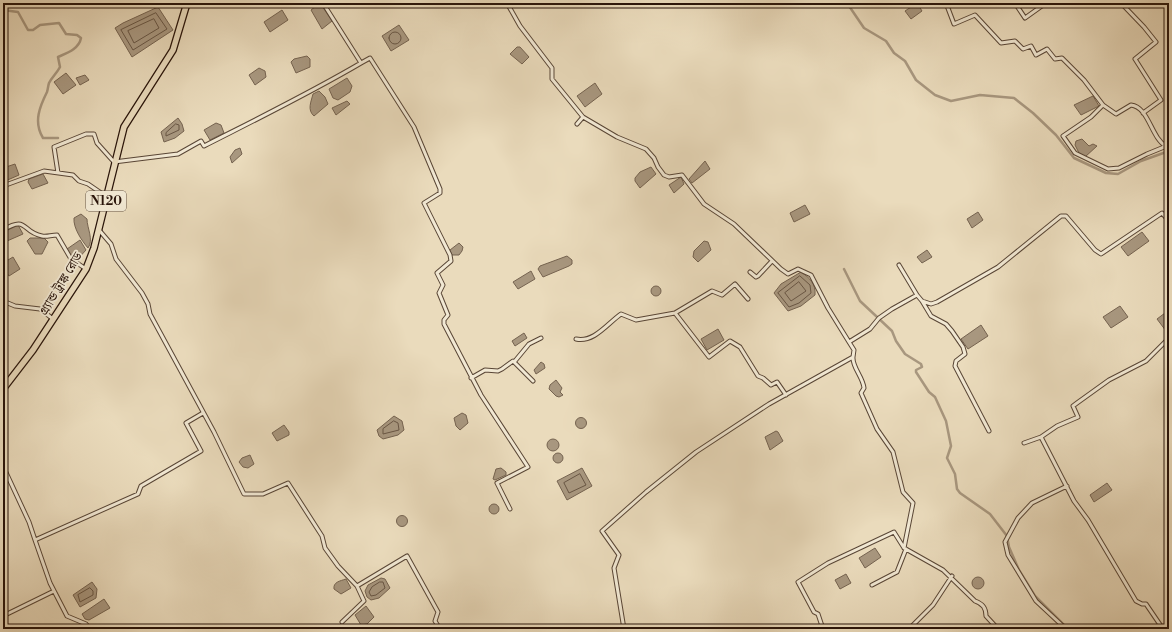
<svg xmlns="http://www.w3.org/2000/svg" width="1172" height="632" font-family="'Libre Bodoni','Noto Serif Bengali',serif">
<rect width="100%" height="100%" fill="#eadbbc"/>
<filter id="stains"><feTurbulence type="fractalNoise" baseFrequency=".005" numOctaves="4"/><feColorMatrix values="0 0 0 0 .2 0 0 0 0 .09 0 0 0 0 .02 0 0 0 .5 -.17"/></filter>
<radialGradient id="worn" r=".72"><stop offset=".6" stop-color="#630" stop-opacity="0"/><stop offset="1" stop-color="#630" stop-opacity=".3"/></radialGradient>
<path fill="#a8977f" stroke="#756350" d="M 320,3 L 332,21 L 322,29 L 311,10 Z
M 917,3 L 922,11 L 911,19 L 905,11 Z
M 158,7 L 173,30 L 132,57 L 115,28 L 123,23 Z
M 282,10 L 288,20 L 270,32 L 264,22 Z
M 399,25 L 409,40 L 391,51 L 382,36 Z
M 517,47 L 520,47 L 529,57 L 522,64 L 510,54 Z
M 307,56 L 310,59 L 310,67 L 296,73 L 291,62 L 294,59 Z
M 259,68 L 265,71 L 266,77 L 255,85 L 249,75 Z
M 66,73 L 76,85 L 63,94 L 54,82 Z
M 85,75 L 89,80 L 80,85 L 76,78 Z
M 347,78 L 352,86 L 350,92 L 338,100 L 333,98 L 329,89 Z
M 595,83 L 602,94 L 585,107 L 577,96 Z
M 319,91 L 325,97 L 328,104 L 314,116 C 307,110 311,102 313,94 Z
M 1093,96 L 1099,106 L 1081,115 L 1074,105 Z
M 347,101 L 350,104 L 336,115 L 332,108 Z
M 178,118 L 182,124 L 184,131 L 175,138 L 164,142 L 161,132 Z
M 216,123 L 221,125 L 224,133 L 210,140 L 204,130 Z
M 1082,139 L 1089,146 L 1093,144 L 1097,146 L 1085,157 L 1080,155 L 1075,145 L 1076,141 Z
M 240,148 L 242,154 L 232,163 L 230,157 L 235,150 Z
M 705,161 L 710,169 L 692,183 L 689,179 Z
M 15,164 L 19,175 L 3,182 L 3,168 Z
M 651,167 L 656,174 L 640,188 L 635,181 L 635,178 L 640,172 Z
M 43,174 L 48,183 L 32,189 L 28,182 L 29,179 Z
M 681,177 L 684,184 L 674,193 L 669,185 Z
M 805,205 L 810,214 L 794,222 L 790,213 Z
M 978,212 L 983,220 L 972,228 L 967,219 Z
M 81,214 L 87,219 C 87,228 94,240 88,248 C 82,241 73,228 74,218 Z
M 18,225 L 23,234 L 7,241 L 4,232 Z
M 1142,232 L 1149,241 L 1128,256 L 1121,247 Z
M 30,238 L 44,238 L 48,242 L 42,254 L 35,254 L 27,241 Z
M 80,240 L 86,250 L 76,261 L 72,259 L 67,249 Z
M 704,241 L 708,242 L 711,250 L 698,262 L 693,257 L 694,251 Z
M 459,243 L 463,247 L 462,251 L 459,255 L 452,255 L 450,250 Z
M 927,250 L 932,257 L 922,263 L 917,257 Z
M 567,256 L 572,260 L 572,264 L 569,266 L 543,277 L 538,269 L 540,266 Z
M 13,257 L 20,269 L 9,276 L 3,267 L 3,263 Z
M 531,271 L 535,279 L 518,289 L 513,282 Z
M 801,272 C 810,278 816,284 815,295 L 801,306 L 788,311 L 774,293 L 781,284 Z
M651 291a5 5 0 1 1 10 0a5 5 0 1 1-10 0Z
M 1120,306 L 1128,317 L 1111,328 L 1103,317 Z
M 1169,310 L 1169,335 L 1157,319 Z
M 981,325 L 988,336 L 968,349 L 961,339 Z
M 718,329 L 724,340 L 707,350 L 701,339 Z
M 524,333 L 527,338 L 515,346 L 512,341 Z
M 541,362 L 544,364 L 545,368 L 536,374 L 534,370 Z
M 556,380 L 562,388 L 560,392 L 563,395 L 559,397 L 556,396 L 549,389 L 550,385 Z
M 462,413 L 466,415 L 468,423 L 460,430 L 456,426 L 454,418 Z
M 394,416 L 402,421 L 404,430 L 398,435 L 383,439 L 379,436 L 377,430 Z
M575.5 423a5.5 5.5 0 1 1 11 0a5.5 5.5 0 1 1-11 0Z
M 284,425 L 289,432 L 289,435 L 277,441 L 272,433 Z
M 776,431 L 778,432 L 783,441 L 770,450 L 765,437 Z
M547 445a6 6 0 1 1 12 0a6 6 0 1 1-12 0Z
M553 458a5 5 0 1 1 10 0a5 5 0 1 1-10 0Z
M 250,455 L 254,464 L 248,468 L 243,467 L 239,462 L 242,458 Z
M 501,468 L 506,472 L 506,475 L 495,480 L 493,479 L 496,469 Z
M 582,468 L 592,486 L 567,500 L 557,481 Z
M 1107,483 L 1112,490 L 1094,502 L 1090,495 Z
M489 509a5 5 0 1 1 10 0a5 5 0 1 1-10 0Z
M396.5 521a5.5 5.5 0 1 1 11 0a5.5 5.5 0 1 1-11 0Z
M 875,548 L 881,557 L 865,568 L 859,558 Z
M 846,574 L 851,583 L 840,589 L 835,580 Z
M972 583a6 6 0 1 1 12 0a6 6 0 1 1-12 0Z
M 381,578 L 385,579 L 390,588 L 379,598 L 371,600 L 367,597 L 365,591 L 368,585 Z
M 346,579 L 351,588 L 341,594 L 334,589 C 333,582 340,581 346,579 Z
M 92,582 L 97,589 L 96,598 L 80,607 L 73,595 Z
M 104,599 L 110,608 L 89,620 L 85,619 L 82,614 Z
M 366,606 L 374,617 L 367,624 L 361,625 L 355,615 Z"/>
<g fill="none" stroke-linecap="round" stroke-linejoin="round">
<path stroke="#685644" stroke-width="1" d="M 156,13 L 167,29 L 133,50 L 121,30 Z
M 154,19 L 159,28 L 134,43 L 128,31 Z
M389 38a6 6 0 1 1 12 0a6 6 0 1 1-12 0Z
M 176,124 L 179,125 L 179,130 L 166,136 L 166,133 Z
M 800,276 L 810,285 L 811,293 L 799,303 L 789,307 L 778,293 Z
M 799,282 L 806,291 L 791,301 L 785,293 Z
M 394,421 L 398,423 L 399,430 L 383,434 L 383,429 Z
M 580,474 L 586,485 L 569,493 L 564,483 Z
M 380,582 L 383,582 L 385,588 L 376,595 L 371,596 L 369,592 L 372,587 Z
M 90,588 L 93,591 L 93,595 L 80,602 L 78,595 Z"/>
<path stroke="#a8977f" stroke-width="2.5" d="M 847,3 L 864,28 L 886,41 L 894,53 L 905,61 L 916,80 L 935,95 L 951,101 L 980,95 L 1014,98 L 1033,113 L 1056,135 L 1074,158 L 1106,173 L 1118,174 L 1141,161 L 1169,151
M 3,10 L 18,12 L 28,30 L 33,30 L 40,25 L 59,23 L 66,34 L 77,35 L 81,38 C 79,49 67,53 58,57 L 60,67 C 57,73 52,77 49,83 C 48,86 48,89 47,92 C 40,106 33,122 43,138 L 58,138
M 844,269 L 860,301 L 892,331 L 896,341 L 905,354 L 921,364 L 922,367 L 916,370 L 916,372 L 929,392 L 935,397 L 946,421 L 951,446 L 947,458 L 955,474 L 957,489 L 960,493 L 990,514 L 1007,536 L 1009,547 L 1019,570 L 1035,596 L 1068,629"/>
<defs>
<path id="street" d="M 323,3 L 361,63 L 370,58 L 414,127 L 440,189 L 440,193 L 424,203 L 450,255 L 451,261 L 437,273 L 443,285 L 439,293 L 448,315 L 444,320 L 444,324 L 481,395 L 528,467 L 497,483 L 510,509
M 507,3 L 520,26 L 552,68 L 552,79 L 583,117 L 617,137 L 646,149 L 654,158 L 658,167 L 664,175 L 669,177 L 682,175 L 704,204 L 734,224 L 781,269 L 788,274 L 798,269 L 811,275 L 828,308 L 849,342 L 870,329 L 879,318 L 892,309 L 917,295 L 922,301 L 931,304 L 937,302 L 998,267 L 1061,216 L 1066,216 L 1095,250 L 1101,254 L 1162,213 L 1169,221
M 946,3 L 954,24 L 975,15 L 1001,43 L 1015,41 L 1023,49 L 1031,46 L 1036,55 L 1047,49 L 1055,59 L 1062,58 L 1084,80 L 1103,105
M 1015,3 L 1025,18 L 1046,3
M 1121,3 L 1144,27 L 1156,42 L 1135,59 L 1161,100 L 1143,113
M 577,124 L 583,117
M 1166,146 C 1151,138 1149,107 1131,105 L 1116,114 L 1103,105 L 1091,117 L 1063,136 L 1075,153 L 1108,169 L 1119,168 L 1147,154 L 1169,145
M 58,173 L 54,147 L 86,134 L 94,134 L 97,143 L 114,162 L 178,154 L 201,141 L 204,146 C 257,119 310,93 361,63
M 3,186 L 44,171 L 73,175 L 79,181 L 88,184 L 107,197
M 3,230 C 28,215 21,232 42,236 C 47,237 51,235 57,235 L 71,259 L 86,269
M 99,230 L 111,244 L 116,259 L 142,293 L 148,304 L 150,314 L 214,432 L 243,492 L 244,494 L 263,494 L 288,483 L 322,536 L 325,548 L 338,566 L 357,586 L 364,601 L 342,622
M 899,265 L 917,295
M 750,272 L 756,277 L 758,276 L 772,261
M 3,301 L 15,306 L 40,309 L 53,319
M 922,301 L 931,316 L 946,324 L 952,331 L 963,347 L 965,354 L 956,361 L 955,366 L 989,431
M 675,313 L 712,291 L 722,295 L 735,284 L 748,299
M 576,339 C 594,343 608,323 621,314 L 636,320 L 675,313 L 709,357 L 730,341 L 740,347 L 758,376 L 763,378 L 771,385 L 777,382 L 786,395
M 853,357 C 852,367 863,377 864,388 L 861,393 L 877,429 L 893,452 L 903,492 L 913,503 L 904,548
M 515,361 L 529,344 L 541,338
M 471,378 L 485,370 L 498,371 L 502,369 L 513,361 L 533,381
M 1024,443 L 1041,437
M 3,466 L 29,522 L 35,540
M 872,585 L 897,572 L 906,549
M 357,586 L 407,556 L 438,612 L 435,621 L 440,629
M 3,616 L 54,591
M 90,629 L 86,624 L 67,616 L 50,583 L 35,540 L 138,494 L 141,486 L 201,451 L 186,423 L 203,413
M 624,629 L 614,568 L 619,555 L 602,531 L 646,492 L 696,452 L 769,404 L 853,357 L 854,350 L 849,342
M 823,629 L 818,614 L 814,612 L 798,582 L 828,563 L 894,532 L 904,548 L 943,570 L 975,601 C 983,604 986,608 986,616 L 998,629
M 909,629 L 933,605 L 952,576
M 1066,629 L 1036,601 L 1008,555 L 1005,542 L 1018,518 L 1032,503 L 1067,486
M 1163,629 L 1146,604 L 1142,604 L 1136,601 L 1088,520 L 1074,501 L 1041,437 L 1057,426 L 1078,417 L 1073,406 L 1077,403 L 1109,380 L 1146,361 L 1169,338"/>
<path id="highway" d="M 3,389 L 33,350 L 86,269 L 94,248 L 124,127 L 173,50 L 187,3"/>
</defs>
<use href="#street" stroke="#594636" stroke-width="5"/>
<use href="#highway" stroke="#29140a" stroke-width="8"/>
<use href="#street" stroke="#f1e8d3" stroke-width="3"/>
<use href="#highway" stroke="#eadbbc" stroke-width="5.5"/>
</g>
<g text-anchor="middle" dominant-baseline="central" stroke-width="3.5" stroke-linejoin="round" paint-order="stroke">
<rect fill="#f1e8d3" stroke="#655446" stroke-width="1" x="86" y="191" width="40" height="20" rx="3"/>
<g font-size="12" font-weight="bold" fill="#29140a">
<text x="106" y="201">N120</text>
</g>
<g font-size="13" fill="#29140a" stroke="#f1e8d3">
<text transform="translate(61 284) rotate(-59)">গ্র্যান্ড ট্রাঙ্ক রোড</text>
</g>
</g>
<rect width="1172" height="632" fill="none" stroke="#eadbbc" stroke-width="16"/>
<rect x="4" y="4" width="1164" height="624" fill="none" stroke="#29140a" stroke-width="2"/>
<rect x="8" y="8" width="1156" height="616" fill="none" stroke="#29140a"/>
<rect width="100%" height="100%" filter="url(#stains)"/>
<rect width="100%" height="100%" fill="url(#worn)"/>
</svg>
